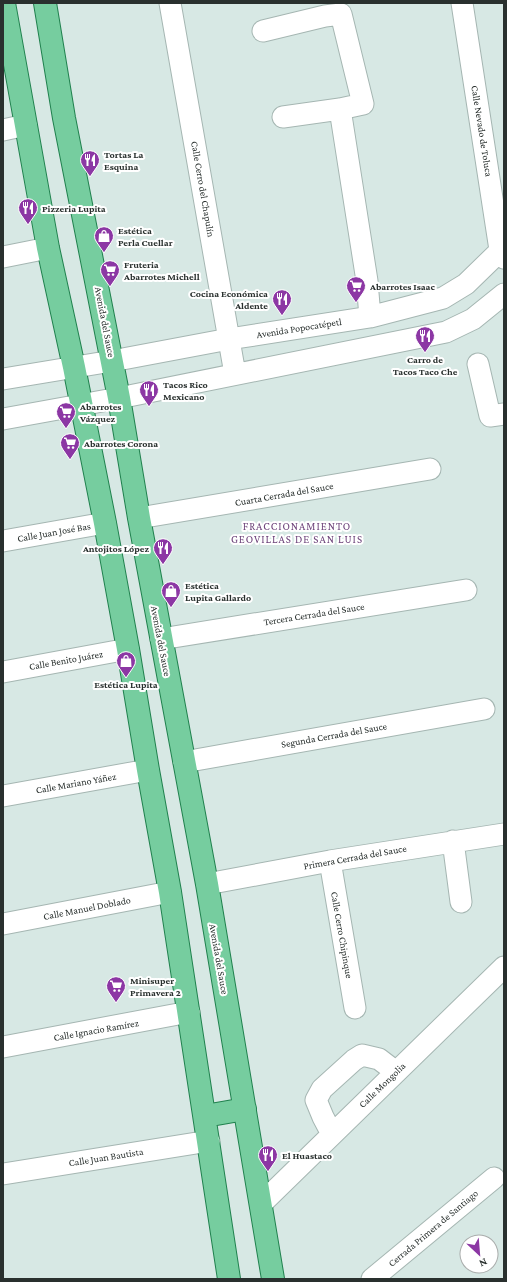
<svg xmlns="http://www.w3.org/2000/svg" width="507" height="1282" font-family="'Crimson Pro',serif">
<rect width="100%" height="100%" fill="#d7e8e4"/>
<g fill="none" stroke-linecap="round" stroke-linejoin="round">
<defs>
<path id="minor" d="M 170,3 L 235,374
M 462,3 L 500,250 L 504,258
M 263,31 L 325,16 L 341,14 L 363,104 L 340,109 L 283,117
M 340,109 L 367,281 L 370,317
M 3,130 L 26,125
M 3,257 L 48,248
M 478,364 L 490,416 L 504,414
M 3,379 L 112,361 L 229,339 L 370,317 L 443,298 L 466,284 L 504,247
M 3,419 L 119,398 L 446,332 L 473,319 L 504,294
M 139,518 L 430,469
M 3,541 L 105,523
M 161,639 L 466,590
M 3,672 L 128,649
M 184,762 L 484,709
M 3,796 L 148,770
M 453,841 L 461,902
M 330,861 L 355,1008
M 207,884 L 330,861 L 504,834
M 3,924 L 170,892
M 3,1047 L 189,1012
M 332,1134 L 323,1117 L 316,1100 L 322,1089 L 354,1060 L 362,1055 L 379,1059 L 396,1072
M 3,1174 L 209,1141
M 261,1204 L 504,967
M 372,1279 L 494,1178"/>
<path id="major" d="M 4,3 L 48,248 L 74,367 L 105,523 L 128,649 L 148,770 L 170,892 L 229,1279
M 45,3 L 64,118 L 119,398 L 139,518 L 207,884 L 273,1279
M 205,1116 L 245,1109"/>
</defs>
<use href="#minor" stroke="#a5b6b2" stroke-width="23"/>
<use href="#major" stroke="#20814e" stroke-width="24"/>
<use href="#minor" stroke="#fff" stroke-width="21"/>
<use href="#major" stroke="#76cd9f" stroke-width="22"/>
</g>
<defs>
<symbol id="restaurant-pin" viewBox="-11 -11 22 30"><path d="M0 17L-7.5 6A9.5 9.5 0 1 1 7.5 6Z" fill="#8c37a4" stroke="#fff"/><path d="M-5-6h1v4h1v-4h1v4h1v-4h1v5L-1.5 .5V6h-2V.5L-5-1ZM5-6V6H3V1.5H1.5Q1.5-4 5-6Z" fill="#fff"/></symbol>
<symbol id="shop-pin" viewBox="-11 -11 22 30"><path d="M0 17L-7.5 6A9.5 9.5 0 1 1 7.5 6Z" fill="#8c37a4" stroke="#fff"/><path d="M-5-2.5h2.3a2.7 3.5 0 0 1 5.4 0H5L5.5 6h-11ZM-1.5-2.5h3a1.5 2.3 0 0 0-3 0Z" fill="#fff"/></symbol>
<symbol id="supermarket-pin" viewBox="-11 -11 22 30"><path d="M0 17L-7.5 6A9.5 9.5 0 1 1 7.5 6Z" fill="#8c37a4" stroke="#fff"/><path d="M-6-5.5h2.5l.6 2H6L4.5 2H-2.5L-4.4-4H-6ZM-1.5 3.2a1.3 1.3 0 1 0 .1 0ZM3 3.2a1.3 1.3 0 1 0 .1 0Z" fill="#fff"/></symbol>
</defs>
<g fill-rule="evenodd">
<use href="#restaurant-pin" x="79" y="149" width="22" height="30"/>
<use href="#restaurant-pin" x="17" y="197" width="22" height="30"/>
<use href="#shop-pin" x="93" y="225" width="22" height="30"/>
<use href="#supermarket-pin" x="99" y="259" width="22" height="30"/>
<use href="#supermarket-pin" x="345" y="275" width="22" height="30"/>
<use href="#restaurant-pin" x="271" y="288" width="22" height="30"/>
<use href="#restaurant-pin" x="414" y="325" width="22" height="30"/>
<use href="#restaurant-pin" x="138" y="379" width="22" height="30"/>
<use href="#supermarket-pin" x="55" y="401" width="22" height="30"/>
<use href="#supermarket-pin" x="59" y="432" width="22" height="30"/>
<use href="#restaurant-pin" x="152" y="537" width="22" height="30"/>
<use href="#shop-pin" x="160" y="580" width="22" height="30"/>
<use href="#shop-pin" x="115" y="650" width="22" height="30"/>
<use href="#supermarket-pin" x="105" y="975" width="22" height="30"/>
<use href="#restaurant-pin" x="257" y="1144" width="22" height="30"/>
</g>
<g text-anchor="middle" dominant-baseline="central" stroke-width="4" stroke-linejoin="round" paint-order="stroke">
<g font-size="10" fill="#29302e" stroke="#fff">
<text transform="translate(482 131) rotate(81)">Calle Nevado de Toluca</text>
<text transform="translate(203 189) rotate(80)">Calle Cerro del Chapulín</text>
<text transform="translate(105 322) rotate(79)">Avenida del Sauce</text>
<text transform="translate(299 328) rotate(-9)">Avenida Popocatépetl</text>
<text transform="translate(284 494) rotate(-10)">Cuarta Cerrada del Sauce</text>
<text transform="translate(54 532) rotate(-10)">Calle Juan José Bas</text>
<text transform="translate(314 614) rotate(-9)">Tercera Cerrada del Sauce</text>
<text transform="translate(161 641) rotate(79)">Avenida del Sauce</text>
<text transform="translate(66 660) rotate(-10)">Calle Benito Juárez</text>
<text transform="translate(334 735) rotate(-10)">Segunda Cerrada del Sauce</text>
<text transform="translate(76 783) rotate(-10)">Calle Mariano Yáñez</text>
<text transform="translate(355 857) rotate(-10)">Primera Cerrada del Sauce</text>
<text transform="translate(87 908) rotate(-11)">Calle Manuel Doblado</text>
<text transform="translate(342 935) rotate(80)">Calle Cerro Chipinque</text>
<text transform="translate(219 959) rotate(80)">Avenida del Sauce</text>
<text transform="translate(96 1030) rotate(-10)">Calle Ignacio Ramírez</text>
<text transform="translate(382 1085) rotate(-44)">Calle Mongolia</text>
<text transform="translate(106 1157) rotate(-9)">Calle Juan Bautista</text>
<text transform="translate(433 1228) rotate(-40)">Cerrada Primera de Santiago</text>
</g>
<g font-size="10" font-weight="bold" fill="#29302e" stroke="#fff" text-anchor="start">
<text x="104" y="154">Tortas La<tspan x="104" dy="12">Esquina</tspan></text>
<text x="42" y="208">Pizzeria Lupita</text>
<text x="118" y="230">Estética<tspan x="118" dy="12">Perla Cuellar</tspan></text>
<text x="124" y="264">Fruteria<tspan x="124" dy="12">Abarrotes Michell</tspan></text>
<text x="370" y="286">Abarrotes Isaac</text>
<text x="268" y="293" text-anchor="end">Cocina Económica<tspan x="268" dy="12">Aldente</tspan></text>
<text x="425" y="359" text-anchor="middle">Carro de<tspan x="425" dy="12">Tacos Taco Che</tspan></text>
<text x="163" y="384">Tacos Rico<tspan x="163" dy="12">Mexicano</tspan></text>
<text x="80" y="406">Abarrotes<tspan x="80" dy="12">Vázquez</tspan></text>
<text x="84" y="443">Abarrotes Corona</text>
<text x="149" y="548" text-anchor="end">Antojitos López</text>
<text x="185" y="585">Estética<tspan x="185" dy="12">Lupita Gallardo</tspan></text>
<text x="126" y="684" text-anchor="middle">Estética Lupita</text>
<text x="130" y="980">Minisuper<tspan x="130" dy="12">Primavera 2</tspan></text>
<text x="282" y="1155">El Huastaco</text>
</g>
<g font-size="11" letter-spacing="1" fill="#6d437a" stroke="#fff">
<text x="297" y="526">FRACCIONAMIENTO<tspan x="297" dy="13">GEOVILLAS DE SAN LUIS</tspan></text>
</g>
</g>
<rect width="507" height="1282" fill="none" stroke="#29302e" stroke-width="8"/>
<g transform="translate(479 1254) rotate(154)"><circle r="19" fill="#ffffff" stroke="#a9acab"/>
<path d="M0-3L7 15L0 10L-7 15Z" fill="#8c37a4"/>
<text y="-6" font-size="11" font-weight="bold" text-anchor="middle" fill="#29302e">N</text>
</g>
</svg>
